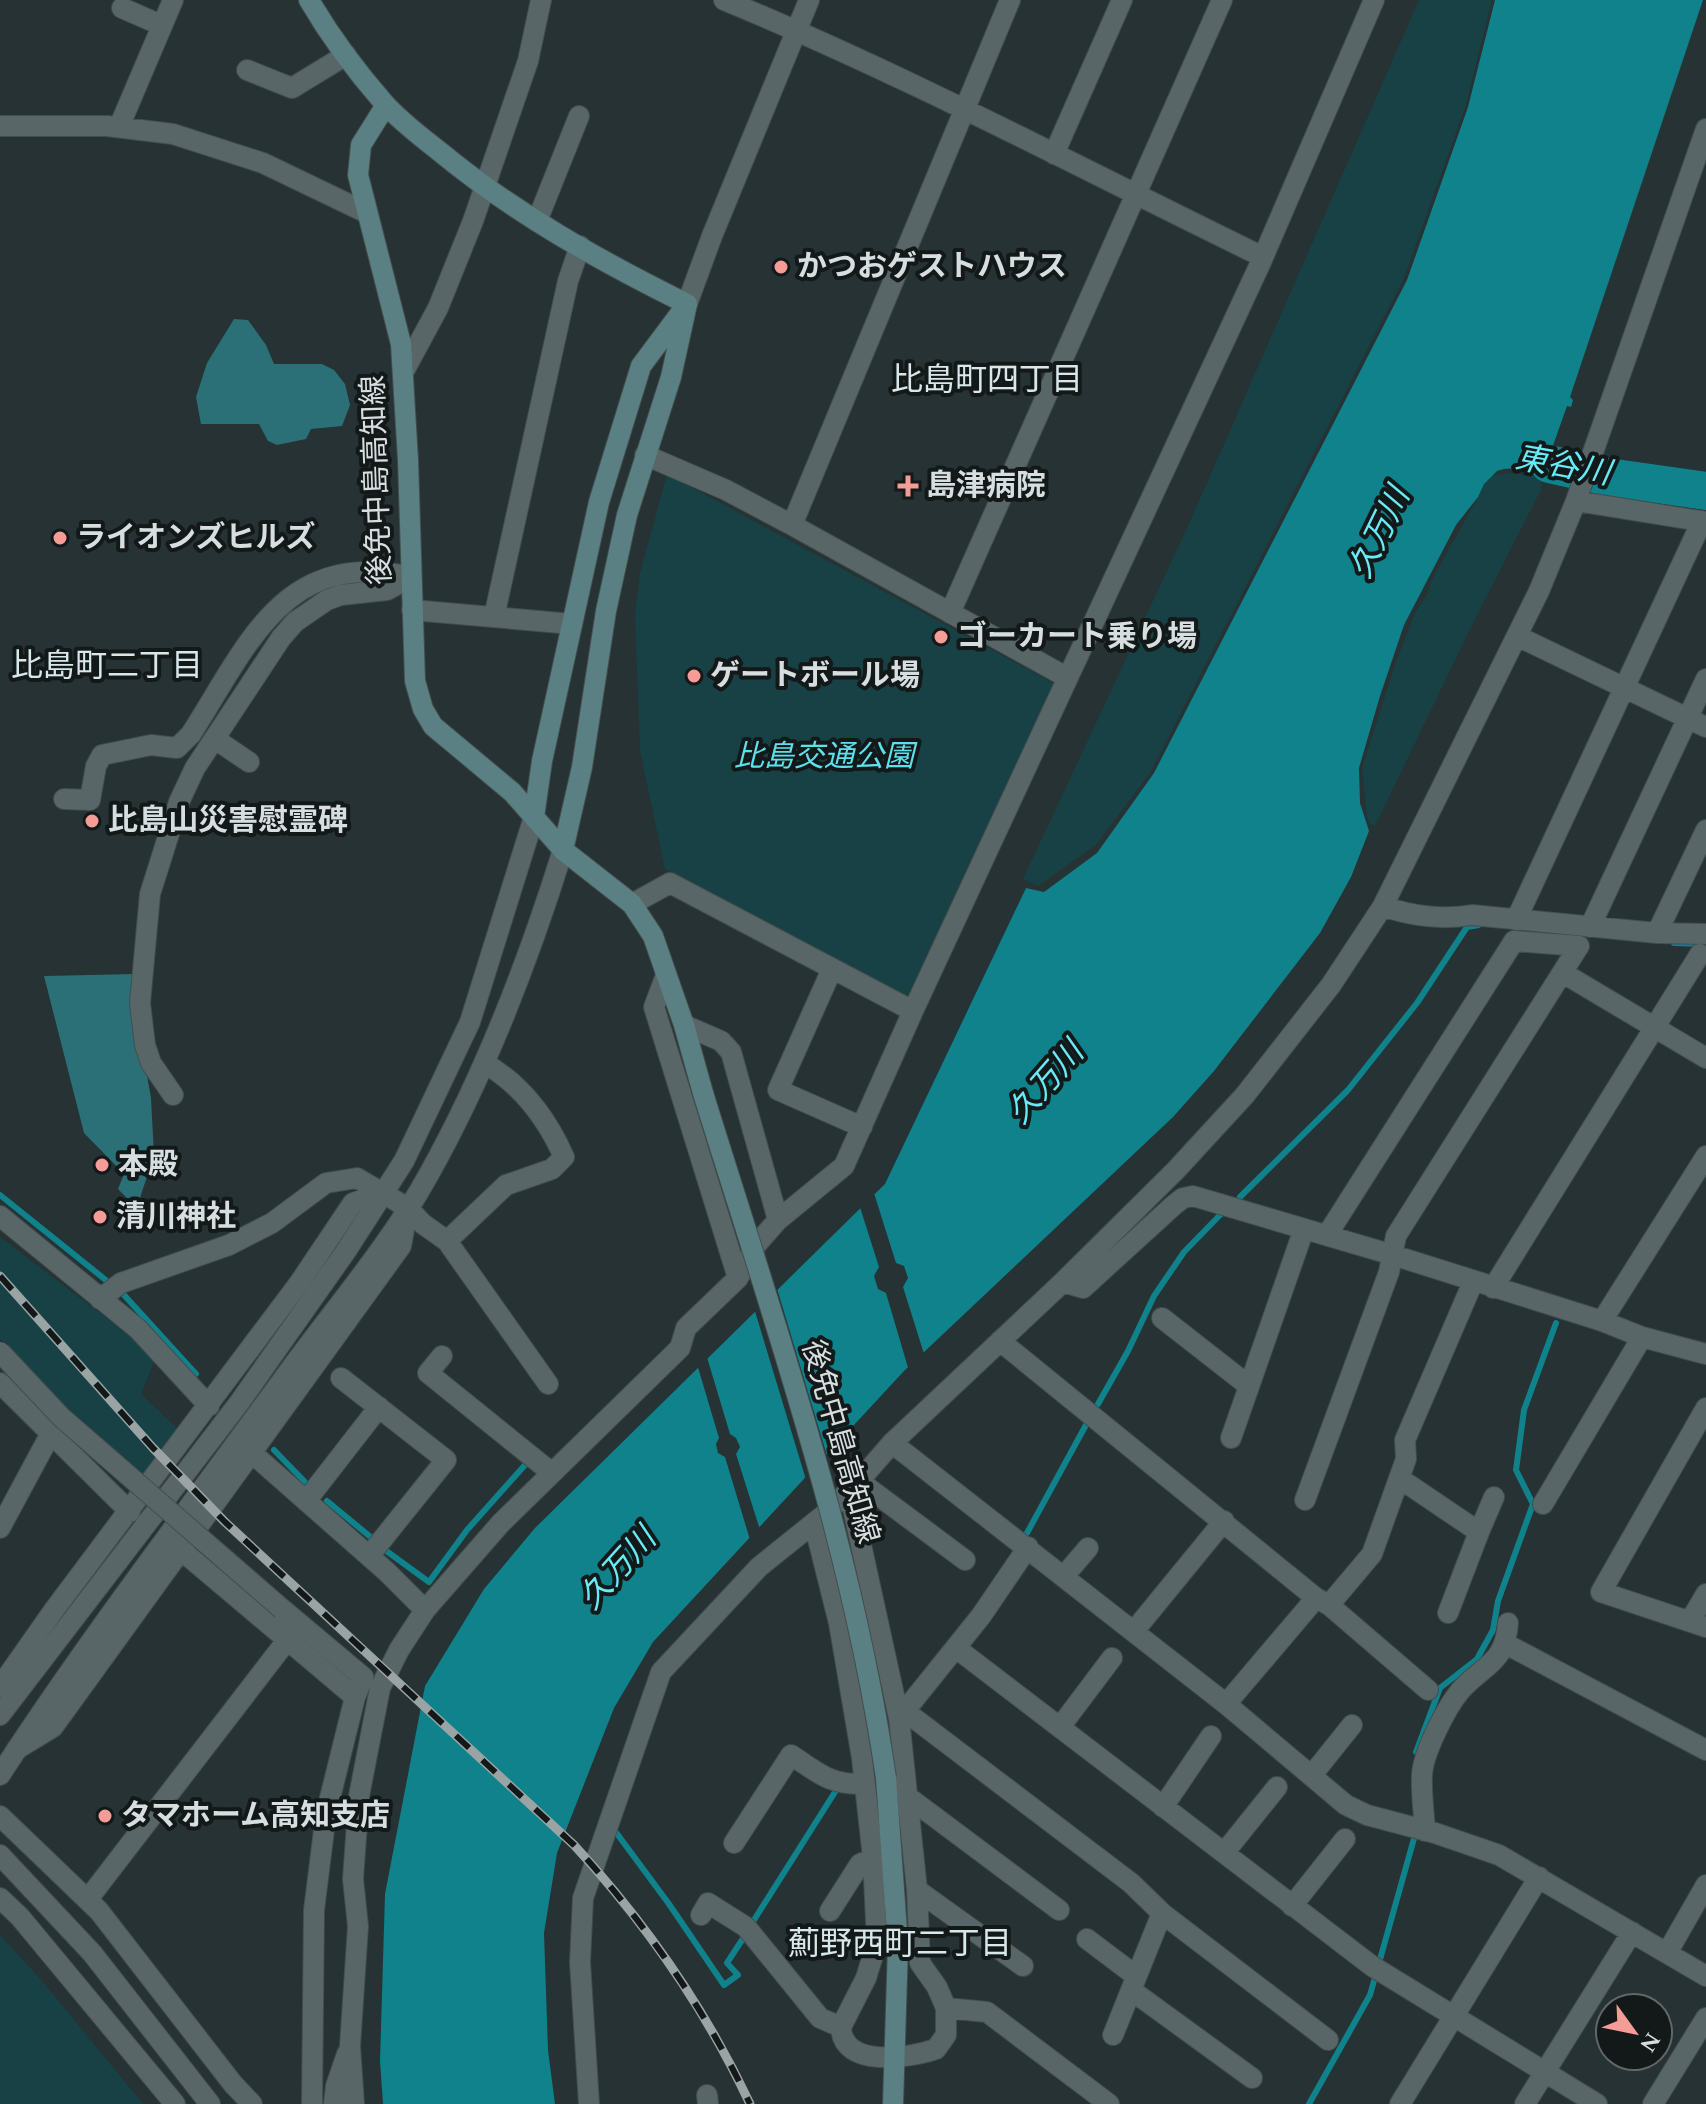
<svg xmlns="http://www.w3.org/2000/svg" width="1706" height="2104" font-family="Spectral,'Noto Sans JP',serif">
<rect width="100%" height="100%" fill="#263233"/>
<path fill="#184145" d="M 1419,0 L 1492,0 L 1466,105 L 1404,278 L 1150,773 L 1096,845 L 1038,886 L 1023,879 L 1188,526 Z
M 1510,473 L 1535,476 L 1541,481 L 1541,490 L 1471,627 L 1375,826 L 1369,823 L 1367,817 L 1362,768 L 1396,662 L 1415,613 L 1428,593 L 1431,581 L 1477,499 L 1481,477 Z
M 667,474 L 1055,684 L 906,1001 L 665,869 L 640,751 L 635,616 L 640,573 Z
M 0,1237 L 130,1336 L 154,1362 L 141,1394 L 178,1429 L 142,1475 L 55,1397 L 0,1339 Z
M 0,1935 L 43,1982 L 143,2104 L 0,2104 Z"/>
<path fill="#2b7076" d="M 234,319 L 248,320 L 266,345 L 274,364 L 322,364 L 334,370 L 345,384 L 350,405 L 342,426 L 311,429 L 306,439 L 277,445 L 268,441 L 259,424 L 201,424 L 196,397 L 207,363 Z
M 135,974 L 142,1047 L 151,1098 L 154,1155 L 139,1201 L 131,1202 L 118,1189 L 124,1174 L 84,1133 L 44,976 Z"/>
<path fill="#0f828b" d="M 1495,0 L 1703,0 L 1570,397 L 1573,400 L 1571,407 L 1567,406 L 1550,454 L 1560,461 L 1601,470 L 1597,484 L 1520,468 L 1504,469 L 1497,471 L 1484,484 L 1478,497 L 1456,525 L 1404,625 L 1380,696 L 1359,768 L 1360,803 L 1369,831 L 1351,877 L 1320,933 L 1214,1071 L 1173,1117 L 904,1371 L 653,1642 L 614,1708 L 557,1853 L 544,1933 L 548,2050 L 555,2104 L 383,2104 L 380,2061 L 385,1894 L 425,1686 L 484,1589 L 535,1528 L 885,1184 L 1026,888 L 1044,892 L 1097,853 L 1154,773 L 1407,280 L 1468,107 Z"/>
<path fill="#263233" d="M 873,1190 L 896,1263 L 904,1266 L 908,1278 L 903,1287 L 925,1357 L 909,1371 L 886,1293 L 878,1289 L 874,1276 L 879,1267 L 859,1204 Z
M 776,1285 L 828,1459 L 807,1483 L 754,1308 Z
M 706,1354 L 730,1434 L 736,1438 L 740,1447 L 736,1454 L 761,1533 L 751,1543 L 725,1457 L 718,1453 L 716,1444 L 719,1438 L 697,1364 Z"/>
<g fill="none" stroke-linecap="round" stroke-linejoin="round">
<path stroke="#0f828b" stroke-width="6" d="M 1674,943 L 1706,944
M 0,1195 L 107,1281
M 1240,1197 L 1348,1090 L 1417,1003 L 1467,927 L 1479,925
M 124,1295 L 196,1374
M 1098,1404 L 1128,1351 L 1154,1296 L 1184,1252 L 1221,1214
M 274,1450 L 305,1482
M 327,1501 L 373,1539
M 1027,1533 L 1087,1423
M 385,1550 L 429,1582 L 467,1530 L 525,1465
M 1416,1752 L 1440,1688 L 1477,1659 L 1493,1630 L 1498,1601 L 1533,1504 L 1516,1470 L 1524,1410 L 1556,1323
M 615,1831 L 669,1904 L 724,1985 L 738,1975 L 727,1963 L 742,1940
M 754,1920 L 835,1792
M 1309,2104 L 1370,1995 L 1415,1835"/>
<path stroke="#0f828b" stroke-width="38" d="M 1549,464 L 1608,477 L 1706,491"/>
<defs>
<path id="minor" d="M 724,0 C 908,76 1084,170 1263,257
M 122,8 L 161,25
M 247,70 L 292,88 L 346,55
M 0,126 L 107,126 L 173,134 L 263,163 L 367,213
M 119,127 L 173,0
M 1054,154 L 1122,0
M 537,221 L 579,116
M 404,371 L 438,308 L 473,221 L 528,61 L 541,0
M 645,455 L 726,490 L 792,525 L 1068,678
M 1006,487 L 1222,0
M 1576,501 L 1706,522
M 792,525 L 1010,0
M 412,610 L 572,624
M 950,613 L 1001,498
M 494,617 L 568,281 L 580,246
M 1517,636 L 1706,727
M 215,739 L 249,762
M 64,799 L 90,800 L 96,766 L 102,755 L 151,745 L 177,748 L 191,734 C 248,645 284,548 411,577
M 632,904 L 670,883 L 913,1011
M 1383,906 C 1410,916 1443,920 1472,915 L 1657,933 L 1706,934
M 1516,920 L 1702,521
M 1590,927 L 1706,679
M 1657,933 L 1706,830
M 832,969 L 778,1090 L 862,1127
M 1563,973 L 1706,1058
M 666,975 L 654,1007 L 738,1278
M 684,1025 L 721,1041 L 731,1052 L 778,1220
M 173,1095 L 151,1063 L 145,1045 L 140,1003 L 150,894 L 179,802 L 195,768 L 281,638 L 295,622 L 327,600 L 341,595 L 387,590 L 411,577
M 0,1216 L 138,1329 L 209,1406
M 447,1241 L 506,1185 L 552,1169 L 564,1157 C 547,1119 521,1084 484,1063
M 1063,1282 L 1083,1288 L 1174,1205 L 1183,1198 L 1193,1196 L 1393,1255 L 1602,1321 L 1642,1337 L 1706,1354
M 1493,1288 L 1700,954
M 100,1299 L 121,1283 L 229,1245 L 272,1223 L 326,1183 L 357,1178 L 408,1208 L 423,1224 L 447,1241 L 548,1384
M 1162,1318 L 1249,1386
M 1602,1321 L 1706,1156
M 1000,1341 L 1316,1598 L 1226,1704
M 442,1356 L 428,1373 L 552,1473
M 341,1378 L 446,1460 L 369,1556
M 0,1383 L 130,1512
M 1706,1408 L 1601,1592 L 1706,1627
M 1231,1438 L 1304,1229
M 892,1443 L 1226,1704 L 1346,1805 L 1367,1815 L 1435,1833 L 1499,1855 L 1706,1976
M 253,1454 L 387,1572 L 425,1610
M 1399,1478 L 1479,1532 L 1494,1497
M 859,1481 L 965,1560
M 849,1490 L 899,1718
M 1305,1500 L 1389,1272 L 1396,1236 L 1579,946 L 1514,941 L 1327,1235
M 306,1501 L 379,1407
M 1543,1504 L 1642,1337
M 814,1523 L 839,1623 L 862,1758 L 873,1858 L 877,1942 L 866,1978 L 841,2027 C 842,2069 910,2058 936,2049 L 946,2035 L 946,2008 L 937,1987 L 920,1963 L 917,1890 L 899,1718 L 981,1616 L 1028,1547
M 0,1528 L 50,1435
M 181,1550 L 355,1697 L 326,1814 L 314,1910 L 312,2104
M 1064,1576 L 1088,1548
M 1316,1598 L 1329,1605 L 1372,1554 L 1406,1459 L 1405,1440 L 1473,1282
M 1329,1605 L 1428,1690
M 282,1609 L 363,1677 L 355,1697
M 1448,1613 L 1479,1532
M 1690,1621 L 1706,1594
M 1134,1631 L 1224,1521
M 1506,1644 L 1706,1750
M 956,1648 L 1372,1966 L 1597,2104
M 0,1687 L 54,1610 L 300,1282 L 353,1203 L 384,1192
M 906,1712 L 1131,1883 L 1163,1914 L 1328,2040
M 1060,1727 L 1112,1658
M 17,1749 L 53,1727 L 401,1246 L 408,1208
M 1312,1775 L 1352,1725
M 908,1797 L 1059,1910
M 1163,1807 L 1211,1736
M 0,1816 L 99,1911 L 233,2084 L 252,2104
M 1425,1831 C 1424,1813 1421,1793 1422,1775 C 1423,1753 1446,1708 1460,1691 C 1484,1664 1505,1664 1508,1623
M 734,1843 L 791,1755 C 819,1773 829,1785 864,1784
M 1224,1853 L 1277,1787
M 917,1890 L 1023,1966
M 88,1899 L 288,1639
M 1292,1906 L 1345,1839
M 830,1911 L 860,1864 L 873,1858
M 701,1915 L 708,1903 L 746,1927 L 820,2018 L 841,2027
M 1087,1939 L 1136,1976
M 1667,1953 L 1706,1885
M 1131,1990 L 1252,2078
M 946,2008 L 987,2012 L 1109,2104
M 1113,2035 L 1162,1913
M 707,2095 L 708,2104
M 334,2104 L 336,2086 L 347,2054
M 354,2104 L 350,2046 L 358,1926 L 353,1879 L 359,1796 L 380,1688 L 399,1650 L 425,1610 L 501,1523 L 680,1348 L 686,1328 L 738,1278 L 756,1245 L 778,1220 L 844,1166 L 913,1011 L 1261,262 L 1374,0
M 589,2104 L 580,1962 L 583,1898 L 661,1672 L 759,1567 L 825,1514 L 859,1481 L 892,1443 L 1063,1282 L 1176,1170 L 1245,1095 L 1331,985 L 1383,906 L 1539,591 L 1576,501 L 1706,129
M 1400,2104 L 1539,1877
M 1525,2104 L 1632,1932
M 1653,2104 L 1706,2018"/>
<path id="tertiary" d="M 687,304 L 712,236 L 809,0
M 0,1715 L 239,1403 L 346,1251 L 404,1161 L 470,1022 L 534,817
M 0,1775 C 91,1635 194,1502 292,1367 C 337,1306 393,1240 429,1174 C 486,1072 528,962 563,850
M 0,1855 L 92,1953 L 210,2104
M 0,1898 L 20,1917 L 175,2104"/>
<path id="secondary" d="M 309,0 C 330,36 356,71 384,103 C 400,121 420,136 439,151 C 514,213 600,261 687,304
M 386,105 L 361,145 L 358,175 L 401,344 L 408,460 L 415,681 L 423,709 L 433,726 L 512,792 L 563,850 L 632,904 L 653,936 L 684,1025 L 703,1093
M 534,817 L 542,761 L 599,502 L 641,366 L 682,311
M 563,850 L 582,767 L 606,611 L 627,515 L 671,377 L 687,304
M 886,1778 L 898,1945 L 893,2104"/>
</defs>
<use href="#minor" stroke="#434d4e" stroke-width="22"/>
<use href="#tertiary" stroke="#434d4e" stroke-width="22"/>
<use href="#secondary" stroke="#434d4e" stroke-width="22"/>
<use href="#minor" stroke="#596667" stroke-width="20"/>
<use href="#tertiary" stroke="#596667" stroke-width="20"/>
<use href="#secondary" stroke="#5a8083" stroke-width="20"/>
<defs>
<path id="rail" d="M 0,1276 L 153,1448 L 225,1522 L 574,1845 C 644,1921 706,2010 750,2104"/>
</defs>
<use href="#rail" stroke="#9ba4a5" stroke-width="9"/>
<use href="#rail" stroke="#131819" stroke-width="6" stroke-dasharray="18" stroke-linecap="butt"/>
<defs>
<path id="minor-bridge" d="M 0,1352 L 61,1417 L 282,1609"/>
<path id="secondary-bridge" d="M 703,1093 C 773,1319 852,1543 886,1778"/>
</defs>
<use href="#minor-bridge" stroke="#434d4e" stroke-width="22" stroke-linecap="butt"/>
<use href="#secondary-bridge" stroke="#434d4e" stroke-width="22" stroke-linecap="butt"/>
<use href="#minor-bridge" stroke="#596667" stroke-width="20"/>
<use href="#secondary-bridge" stroke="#5a8083" stroke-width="20"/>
</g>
<g fill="#f59c96" stroke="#131819" stroke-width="3">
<circle cx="781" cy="267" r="8"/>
<path d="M904 474h8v8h8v8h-8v8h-8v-8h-8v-8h8z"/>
<circle cx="60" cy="538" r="8"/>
<circle cx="941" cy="637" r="8"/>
<circle cx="694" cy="676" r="8"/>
<circle cx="92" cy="821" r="8"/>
<circle cx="102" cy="1165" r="8"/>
<circle cx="100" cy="1217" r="8"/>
<circle cx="105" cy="1816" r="8"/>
</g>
<g text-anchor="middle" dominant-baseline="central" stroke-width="8" stroke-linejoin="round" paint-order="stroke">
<g font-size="30" font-weight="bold" fill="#d7dedf" stroke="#131819" text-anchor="start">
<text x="797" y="267">かつおゲストハウス</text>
<text x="926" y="486">島津病院</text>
<text x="76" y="538">ライオンズヒルズ</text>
<text x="957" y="637">ゴーカート乗り場</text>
<text x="710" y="676">ゲートボール場</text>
<text x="108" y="821">比島山災害慰霊碑</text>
<text x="118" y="1165">本殿</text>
<text x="116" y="1217">清川神社</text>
<text x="121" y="1816">タマホーム高知支店</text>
</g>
<g font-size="30" fill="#d7dedf" stroke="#131819">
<text transform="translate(377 480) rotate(-92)">後免中島高知線</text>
<text transform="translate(840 1442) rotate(74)">後免中島高知線</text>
</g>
<g font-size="30" font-style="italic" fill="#5ce0ec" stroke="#131819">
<text x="824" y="757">比島交通公園</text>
</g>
<g font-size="32" fill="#d8e7e9" stroke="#131819">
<text x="987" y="380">比島町四丁目</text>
<text x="107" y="666">比島町二丁目</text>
<text x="900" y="1944">薊野西町二丁目</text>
</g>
<g font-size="32" font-style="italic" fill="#68ebf7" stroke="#131819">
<text transform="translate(1563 466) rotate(10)">東谷川</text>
<text transform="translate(1380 533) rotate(-64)">久万川</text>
<text transform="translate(1046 1083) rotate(-49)">久万川</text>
<text transform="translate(618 1569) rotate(-48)">久万川</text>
</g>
</g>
<g transform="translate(1634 2032) rotate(123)"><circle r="38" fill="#131819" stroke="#616768" stroke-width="2"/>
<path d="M0-6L14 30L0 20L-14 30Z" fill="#f59c96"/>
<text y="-12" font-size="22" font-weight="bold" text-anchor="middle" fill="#d7dedf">N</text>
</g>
</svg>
